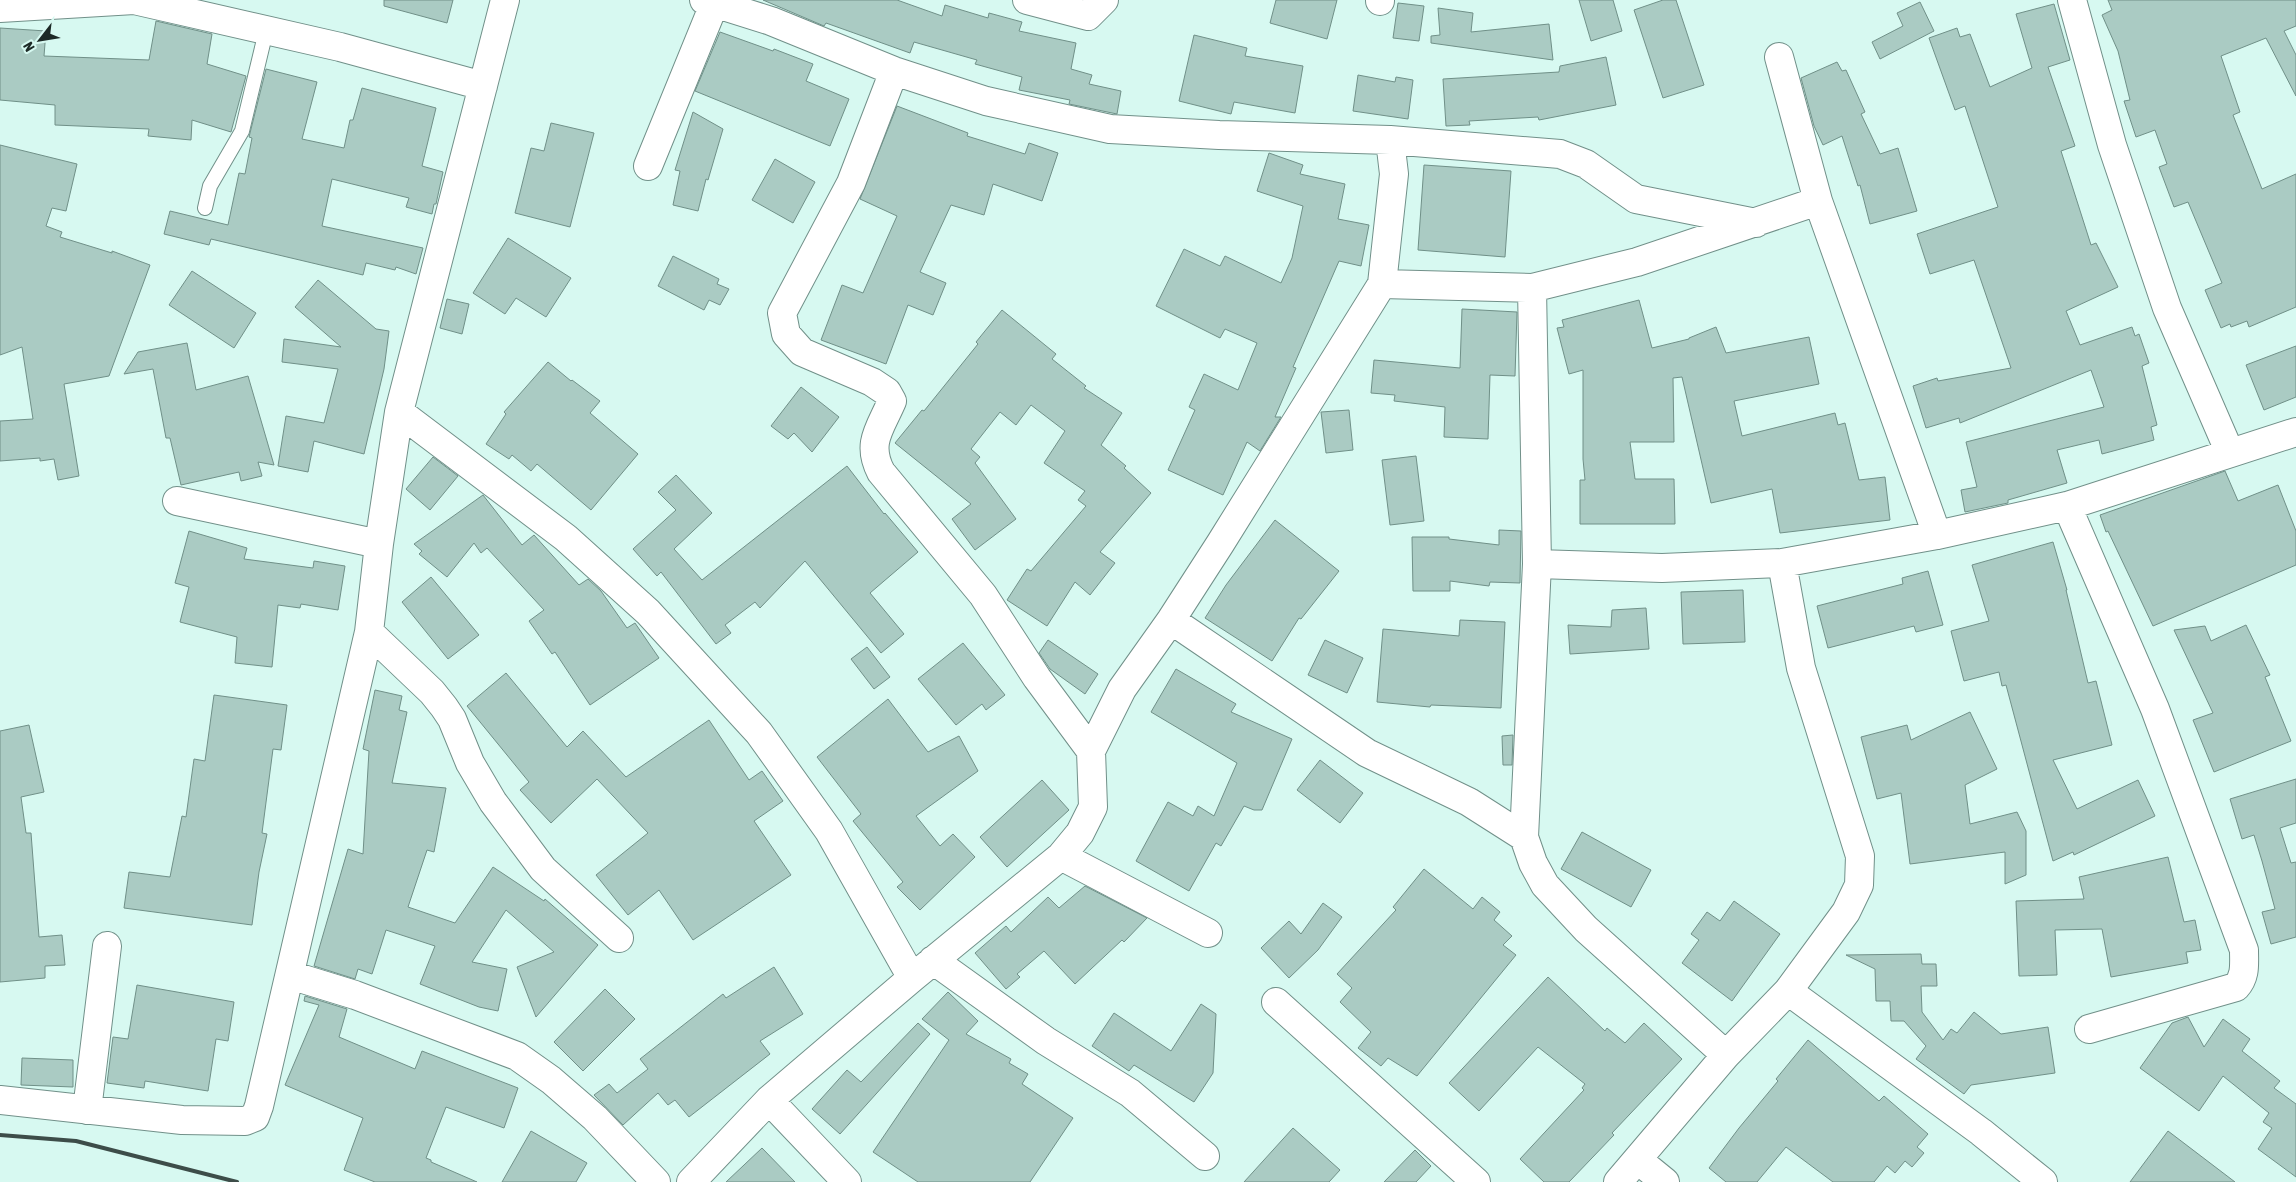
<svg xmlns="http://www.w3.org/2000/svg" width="2296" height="1182" font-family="'Asap Condensed',sans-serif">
<rect width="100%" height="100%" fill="#d7f9f1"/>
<path fill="#aacbc3" stroke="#709088" d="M 384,0 L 453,0 L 447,23 L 384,6 Z
M 763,0 L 897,0 L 942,16 L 945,5 L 988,18 L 989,13 L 1022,22 L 1019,31 L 1076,43 L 1071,69 L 1092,75 L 1089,84 L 1121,91 L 1117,114 L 1069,104 L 1070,100 L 1019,90 L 1022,77 L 975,64 L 977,60 L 914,42 L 910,53 L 826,23 L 824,26 Z
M 1276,0 L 1337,0 L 1327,39 L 1270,23 Z
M 1579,0 L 1613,0 L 1622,31 L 1591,41 Z
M 1663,0 L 1676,0 L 1704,85 L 1663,98 L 1634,10 Z
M 2108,0 L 2296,0 L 2296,26 L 2284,31 L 2296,55 L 2296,96 L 2266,38 L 2221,56 L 2240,112 L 2233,115 L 2262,189 L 2296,174 L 2296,307 L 2249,327 L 2247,321 L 2231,327 L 2230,324 L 2221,328 L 2205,290 L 2222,283 L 2188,202 L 2174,207 L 2159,167 L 2167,164 L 2155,130 L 2136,137 L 2124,101 L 2130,100 L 2118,51 L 2102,15 L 2112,10 Z
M 1920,2 L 1934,31 L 1880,59 L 1872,42 L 1903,26 L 1897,13 Z
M 1398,3 L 1424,6 L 1419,41 L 1393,38 Z
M 2054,4 L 2070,60 L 2048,67 L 2075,146 L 2061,151 L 2091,245 L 2096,243 L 2118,287 L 2066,311 L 2080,345 L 2132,327 L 2135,336 L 2139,334 L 2149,363 L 2142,366 L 2157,425 L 2151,427 L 2154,440 L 2102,454 L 2099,440 L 2057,450 L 2067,483 L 2008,500 L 2008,503 L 1965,512 L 1961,490 L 1977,487 L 1966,442 L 2104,407 L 2091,370 L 1960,423 L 1959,418 L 1926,428 L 1913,386 L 1937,378 L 1938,381 L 2011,368 L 1974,260 L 1930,274 L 1917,234 L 1998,207 L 1965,106 L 1955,110 L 1929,38 L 1957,28 L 1960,37 L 1970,34 L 1990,87 L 2032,68 L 2016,14 Z
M 1438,8 L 1473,13 L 1471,32 L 1549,24 L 1553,60 L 1431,43 L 1431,36 L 1440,35 Z
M 156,21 L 212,34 L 207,64 L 246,76 L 231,132 L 192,120 L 191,140 L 148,136 L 149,129 L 55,125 L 55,105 L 0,100 L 0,28 L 46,31 L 44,56 L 149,60 Z
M 720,32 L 773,51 L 774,49 L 813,64 L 806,81 L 849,99 L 830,146 L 695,91 Z
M 1194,35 L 1247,48 L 1245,56 L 1303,66 L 1295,113 L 1234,102 L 1231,114 L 1179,101 Z
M 1606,57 L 1616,105 L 1539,120 L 1538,117 L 1469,121 L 1470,125 L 1446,126 L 1443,79 L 1559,72 L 1560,66 Z
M 1837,62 L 1842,71 L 1846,70 L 1865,112 L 1861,114 L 1880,154 L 1898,148 L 1917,211 L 1870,224 L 1860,185 L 1858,186 L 1842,136 L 1823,145 L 1814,126 L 1801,78 Z
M 266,69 L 317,82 L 302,139 L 344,148 L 350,120 L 353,120 L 362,88 L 436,108 L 422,166 L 443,172 L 436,204 L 434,204 L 432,214 L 406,207 L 409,198 L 332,179 L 322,226 L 423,248 L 416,274 L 396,267 L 395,270 L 366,263 L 363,275 L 211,239 L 209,245 L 164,234 L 170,211 L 228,225 L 239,173 L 245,174 L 252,138 L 249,137 Z
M 1358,75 L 1395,82 L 1396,77 L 1413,80 L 1408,119 L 1353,111 Z
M 897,106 L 968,133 L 967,136 L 1025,154 L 1029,143 L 1058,153 L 1042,201 L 993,184 L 984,215 L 951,205 L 920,272 L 946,283 L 933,315 L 908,305 L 886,364 L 821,340 L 842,285 L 863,293 L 897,216 L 860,199 Z
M 693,112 L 723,129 L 708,180 L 706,179 L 698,211 L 673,205 L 680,171 L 675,170 Z
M 551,123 L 594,133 L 570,227 L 515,213 L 531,148 L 544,151 Z
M 0,145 L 77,164 L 66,211 L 52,208 L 46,226 L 62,232 L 60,237 L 112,253 L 112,251 L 150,265 L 109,376 L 64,384 L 79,476 L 58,480 L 54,459 L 40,461 L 40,458 L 0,461 L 0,421 L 33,419 L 22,347 L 0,355 Z
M 1269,153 L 1303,165 L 1300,174 L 1345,184 L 1338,219 L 1369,225 L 1361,266 L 1339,261 L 1293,367 L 1296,368 L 1275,417 L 1281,417 L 1260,451 L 1247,442 L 1223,495 L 1168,470 L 1195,410 L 1189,407 L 1204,374 L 1238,390 L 1257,343 L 1225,329 L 1220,338 L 1156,306 L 1184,249 L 1220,266 L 1225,256 L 1281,283 L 1292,258 L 1303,206 L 1257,191 Z
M 775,159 L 815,182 L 793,223 L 752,200 Z
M 1424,165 L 1511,171 L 1505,257 L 1418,250 Z
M 508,238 L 571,278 L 546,317 L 516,298 L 505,314 L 473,293 Z
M 673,256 L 719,279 L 717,284 L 729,289 L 720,305 L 709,300 L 704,310 L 658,286 Z
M 192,271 L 256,313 L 234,348 L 169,305 Z
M 318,280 L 376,329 L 389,331 L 384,369 L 364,454 L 314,441 L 308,472 L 278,466 L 286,416 L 324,423 L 338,369 L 282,362 L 284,339 L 341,347 L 295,307 Z
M 447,299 L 469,304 L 462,334 L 440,328 Z
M 1639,300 L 1652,348 L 1689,339 L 1689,338 L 1716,327 L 1726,353 L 1809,337 L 1819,384 L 1734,401 L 1742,436 L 1835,413 L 1838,425 L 1845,423 L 1859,480 L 1885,477 L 1890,520 L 1780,533 L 1772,489 L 1711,503 L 1682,377 L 1673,378 L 1674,442 L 1630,442 L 1635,479 L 1674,479 L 1675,524 L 1580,524 L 1580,480 L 1585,480 L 1583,459 L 1583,370 L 1569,374 L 1557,328 L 1564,327 L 1562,320 Z
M 1462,309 L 1517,312 L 1515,376 L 1490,375 L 1488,439 L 1444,437 L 1445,407 L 1394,401 L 1395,395 L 1371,393 L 1374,360 L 1460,368 Z
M 1002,310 L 1056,354 L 1052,359 L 1086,386 L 1084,388 L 1122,413 L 1101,445 L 1126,466 L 1124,468 L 1151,493 L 1100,552 L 1115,563 L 1090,595 L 1075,582 L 1047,626 L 1007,600 L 1027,569 L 1031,571 L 1086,506 L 1078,500 L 1085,491 L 1044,463 L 1065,431 L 1031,405 L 1016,425 L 1000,412 L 971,449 L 980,457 L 975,463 L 1016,519 L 975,550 L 952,519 L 971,504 L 895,443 L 922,410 L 924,411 L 978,344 L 976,342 Z
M 187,343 L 196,390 L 248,376 L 274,465 L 258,462 L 262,476 L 241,481 L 239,472 L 181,485 L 170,438 L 166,438 L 153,369 L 124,374 L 138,352 Z
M 2296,346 L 2296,397 L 2264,410 L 2246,365 Z
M 548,362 L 571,381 L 572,380 L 600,401 L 590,413 L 638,454 L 591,510 L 537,464 L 531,471 L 512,455 L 509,459 L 486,444 L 506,414 L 504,412 Z
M 801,387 L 839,417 L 812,452 L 794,433 L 788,439 L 771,426 Z
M 1349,410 L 1353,450 L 1326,453 L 1321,412 Z
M 1416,456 L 1424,521 L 1390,525 L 1382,460 Z
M 433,457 L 458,476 L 430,510 L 406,489 Z
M 847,466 L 884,514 L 885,513 L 918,552 L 870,593 L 904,634 L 881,653 L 805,561 L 760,608 L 755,602 L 725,625 L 731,633 L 716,644 L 661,572 L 657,576 L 633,549 L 676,510 L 658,492 L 676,475 L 712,513 L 674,549 L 702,580 Z
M 2225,471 L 2238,501 L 2278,485 L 2296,531 L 2296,565 L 2153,626 L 2108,531 L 2106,532 L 2100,515 Z
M 483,495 L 522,545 L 534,535 L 579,585 L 588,579 L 601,591 L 627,628 L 635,623 L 659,658 L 590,705 L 555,652 L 552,654 L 529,621 L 544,610 L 487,548 L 481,553 L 474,543 L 447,577 L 419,554 L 422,551 L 414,544 Z
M 1275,520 L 1339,571 L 1301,619 L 1299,618 L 1272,661 L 1205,618 L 1226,585 Z
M 1499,530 L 1521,531 L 1520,583 L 1490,582 L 1489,586 L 1450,581 L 1450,591 L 1413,591 L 1412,537 L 1449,537 L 1449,539 L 1499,545 Z
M 189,531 L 247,548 L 244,559 L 313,568 L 314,561 L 345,566 L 338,610 L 301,604 L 300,608 L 278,605 L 272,667 L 235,663 L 237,637 L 180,622 L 189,587 L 175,583 Z
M 2053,542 L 2067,590 L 2066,590 L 2088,683 L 2096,681 L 2112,745 L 2053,760 L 2077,809 L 2138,780 L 2155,816 L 2074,855 L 2073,852 L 2053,861 L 2006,685 L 2002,686 L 1999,672 L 1964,681 L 1951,631 L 1989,621 L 1972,565 Z
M 1928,571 L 1943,625 L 1916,632 L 1914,626 L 1828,648 L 1817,606 L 1903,584 L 1902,578 Z
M 431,577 L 479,635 L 448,659 L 402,602 Z
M 1743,590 L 1745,642 L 1683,644 L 1681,592 Z
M 1646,608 L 1649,649 L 1570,654 L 1568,625 L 1611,627 L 1612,610 Z
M 1460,620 L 1505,622 L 1501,708 L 1431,705 L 1430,707 L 1377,702 L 1383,629 L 1459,636 Z
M 2246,625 L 2270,675 L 2265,677 L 2291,741 L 2214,772 L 2193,720 L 2213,713 L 2174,630 L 2205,626 L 2211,641 Z
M 1048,640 L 1098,674 L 1085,694 L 1050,669 L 1039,653 Z
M 1325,640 L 1363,658 L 1347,693 L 1308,675 Z
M 963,643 L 1005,695 L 986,710 L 982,704 L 956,725 L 918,679 Z
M 867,647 L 890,677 L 874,689 L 851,659 Z
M 1176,669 L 1236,704 L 1231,712 L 1292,739 L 1262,810 L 1254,810 L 1244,806 L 1221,846 L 1216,843 L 1189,891 L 1136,861 L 1168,802 L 1193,816 L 1198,806 L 1214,816 L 1237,763 L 1151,712 Z
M 506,673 L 567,747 L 583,731 L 626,777 L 709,720 L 749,780 L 762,771 L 783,801 L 754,821 L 791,875 L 693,940 L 659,890 L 628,915 L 596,875 L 648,833 L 597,779 L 551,823 L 520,790 L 529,782 L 467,706 Z
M 375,690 L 402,696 L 399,710 L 407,712 L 392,783 L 446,788 L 434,852 L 427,850 L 408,907 L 455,923 L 493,867 L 544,901 L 545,899 L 598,945 L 536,1017 L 517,967 L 554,952 L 506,910 L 472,962 L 507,969 L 498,1011 L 479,1007 L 420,984 L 435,946 L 386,930 L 372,974 L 358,969 L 355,979 L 314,966 L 348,849 L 363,854 L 369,751 L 363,749 Z
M 214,695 L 287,705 L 281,750 L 273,749 L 262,833 L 267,834 L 259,872 L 252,925 L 124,908 L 129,872 L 170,877 L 182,816 L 186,817 L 194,759 L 205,761 Z
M 888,699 L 928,752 L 959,736 L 978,771 L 916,816 L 940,846 L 953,834 L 975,857 L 920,910 L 897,887 L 903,882 L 853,821 L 861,814 L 817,757 Z
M 1970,712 L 1997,769 L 1965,785 L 1970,824 L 2017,812 L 2026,831 L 2026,875 L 2005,884 L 2005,852 L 1910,864 L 1901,793 L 1877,799 L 1861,737 L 1907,725 L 1911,740 Z
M 29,725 L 44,792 L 21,797 L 26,833 L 31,833 L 39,937 L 62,935 L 65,965 L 45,966 L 45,978 L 0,982 L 0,731 Z
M 1513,735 L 1512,765 L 1503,765 L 1502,736 Z
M 1320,760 L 1363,793 L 1340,823 L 1297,790 Z
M 2296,779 L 2296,823 L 2280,828 L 2291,863 L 2296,862 L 2296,937 L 2271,944 L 2262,912 L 2275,909 L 2262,861 L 2254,835 L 2242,839 L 2230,799 Z
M 1042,780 L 1069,810 L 1007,867 L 980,837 Z
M 1582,832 L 1651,870 L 1631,907 L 1561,869 Z
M 2168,857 L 2184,922 L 2195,920 L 2201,950 L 2186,952 L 2188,963 L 2111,977 L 2102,929 L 2055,930 L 2057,975 L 2019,976 L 2016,901 L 2084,899 L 2079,877 Z
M 1424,869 L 1473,909 L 1482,897 L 1500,912 L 1494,920 L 1512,936 L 1503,945 L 1516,955 L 1417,1076 L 1388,1058 L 1381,1066 L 1358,1048 L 1371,1032 L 1340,1002 L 1352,988 L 1337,974 L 1396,910 L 1393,907 Z
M 1085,886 L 1147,918 L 1124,942 L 1122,940 L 1075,984 L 1044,951 L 1017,974 L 1020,977 L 1006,989 L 975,953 L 1006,926 L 1011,932 L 1048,897 L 1059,908 Z
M 1734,901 L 1780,934 L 1732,1001 L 1682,963 L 1699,940 L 1691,934 L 1707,912 L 1720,921 Z
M 1323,903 L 1342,917 L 1318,950 L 1289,978 L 1261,948 L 1289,921 L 1301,934 Z
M 1921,954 L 1922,964 L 1936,964 L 1937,986 L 1921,986 L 1922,1012 L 1943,1040 L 1951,1029 L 1957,1033 L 1974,1012 L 2001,1034 L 2048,1027 L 2055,1073 L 1971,1085 L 1964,1094 L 1916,1059 L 1926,1046 L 1904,1021 L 1891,1021 L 1890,1001 L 1876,1001 L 1875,969 L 1846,955 Z
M 774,967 L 803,1014 L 760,1041 L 770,1054 L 689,1117 L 675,1100 L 668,1105 L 658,1093 L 623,1125 L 594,1095 L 609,1084 L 617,1093 L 648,1069 L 640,1059 L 723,994 L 726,998 Z
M 1548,977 L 1605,1031 L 1607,1028 L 1625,1043 L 1644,1023 L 1682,1059 L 1612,1133 L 1614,1135 L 1569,1182 L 1544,1182 L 1520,1159 L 1584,1090 L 1582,1088 L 1585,1084 L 1538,1047 L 1479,1111 L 1449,1083 Z
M 137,985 L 234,1002 L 228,1041 L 216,1039 L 208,1091 L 145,1081 L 144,1088 L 107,1083 L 113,1037 L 128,1039 Z
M 605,989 L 635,1019 L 583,1071 L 554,1042 Z
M 948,992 L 978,1021 L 966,1034 L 1011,1059 L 1009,1063 L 1028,1074 L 1022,1084 L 1073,1118 L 1030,1182 L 918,1182 L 873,1152 L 949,1040 L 922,1019 Z
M 305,996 L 347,1009 L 339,1037 L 415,1069 L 422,1051 L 518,1088 L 504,1128 L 446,1107 L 426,1158 L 431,1160 L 431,1162 L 477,1182 L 375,1182 L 344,1170 L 363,1118 L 285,1085 L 319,1005 L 304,1001 Z
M 1201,1004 L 1216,1014 L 1213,1073 L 1194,1102 L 1134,1065 L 1129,1071 L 1092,1046 L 1114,1013 L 1171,1051 Z
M 2188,1017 L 2204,1047 L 2223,1019 L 2250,1039 L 2242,1051 L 2280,1081 L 2274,1088 L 2296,1104 L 2296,1177 L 2258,1149 L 2272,1128 L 2263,1122 L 2269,1113 L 2223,1076 L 2199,1111 L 2140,1068 L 2172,1023 Z
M 918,1023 L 930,1034 L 840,1134 L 812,1109 L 847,1070 L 861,1082 Z
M 1808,1040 L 1879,1101 L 1884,1096 L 1928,1134 L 1917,1147 L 1924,1153 L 1912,1167 L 1905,1161 L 1895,1173 L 1887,1166 L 1874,1182 L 1833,1182 L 1786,1147 L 1757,1182 L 1726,1182 L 1709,1168 L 1739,1128 L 1778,1081 L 1776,1079 Z
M 22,1058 L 73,1060 L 73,1087 L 21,1085 Z
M 1293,1128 L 1340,1170 L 1329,1182 L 1244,1182 Z
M 531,1131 L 587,1163 L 576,1182 L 502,1182 Z
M 2168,1131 L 2235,1182 L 2130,1182 Z
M 762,1148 L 795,1182 L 726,1182 Z
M 1415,1150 L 1431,1166 L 1416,1182 L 1384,1182 Z"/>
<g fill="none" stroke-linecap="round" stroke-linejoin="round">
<defs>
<path id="service" d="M 205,208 L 210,186 L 242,131 L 266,31"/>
<path id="minor" d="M 704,0 L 771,21 L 894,71 L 986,101 L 1110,129 L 1219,135 L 1390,140 L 1560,154 L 1586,164 L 1636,199 L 1756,223
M 1027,0 L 1088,16 L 1104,0
M 1380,0 L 1380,1
M 2072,0 L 2112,145 L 2167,308 L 2230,453
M 0,8 L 134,0 L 340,47 L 483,86
M 1779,57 L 1818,201 L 1937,535
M 894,71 L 851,183 L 782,313 L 786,334 L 802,352 L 872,382 L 887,392 L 892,401 C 880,429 866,443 881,472 L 983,595 L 1037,678 L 1091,751
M 648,166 L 715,2
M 1382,284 L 1532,288 L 1637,262 L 1818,201
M 1532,288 L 1537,564 L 1524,837 L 1533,863 L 1545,885 L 1586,929 L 1726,1055
M 399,412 L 566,538 L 648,612 L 759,733 L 829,831 L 912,978
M 177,501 L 379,544
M 2067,506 L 2155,709 L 2244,950 C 2244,964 2246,976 2236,987 L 2089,1029
M 1537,564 L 1662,568 L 1782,563 L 1937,535 L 2067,506 L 2296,432
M 1171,620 L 1367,753 L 1469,802 L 1524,837
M 369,632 L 432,692 L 444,707 L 452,719 L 470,763 L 493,802 L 543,869 L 619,938
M 1061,856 L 1208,933
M 933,960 L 1046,1041 L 1130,1093 L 1205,1156
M 290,975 L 355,995 L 517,1056 L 551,1080 L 595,1118 L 656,1182
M 1788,991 L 1981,1132 L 2043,1182
M 1276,1002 L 1476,1182
M 0,1100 L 182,1120 L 245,1121 L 255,1117 L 259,1106 L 369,632 L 379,544 L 399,412 L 505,0
M 769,1100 L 847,1182
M 87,1110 L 107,946
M 1638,1160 L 1665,1182
M 691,1182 L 769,1100 L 912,978 L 1061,856 L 1080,833 L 1093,807 L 1091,751 L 1122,689 L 1171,620 L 1220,544 L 1382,284 L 1394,174 L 1390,140
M 1618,1182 L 1726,1055 L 1788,991 L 1846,912 L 1859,885 L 1860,856 L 1801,668 L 1782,563"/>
</defs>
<use href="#service" stroke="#719089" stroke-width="16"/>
<use href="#minor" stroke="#719089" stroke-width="30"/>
<use href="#service" stroke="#fff" stroke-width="14"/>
<use href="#minor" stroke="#fff" stroke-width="28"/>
<path stroke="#3d4d49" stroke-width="4" d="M 0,1135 L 76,1141 L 237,1182"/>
</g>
<g transform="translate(40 40) rotate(239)" stroke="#d7f9f1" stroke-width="4" paint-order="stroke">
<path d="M0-4L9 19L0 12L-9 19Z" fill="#1c2926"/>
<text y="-8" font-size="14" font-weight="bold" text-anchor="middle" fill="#1c2926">N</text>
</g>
</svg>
